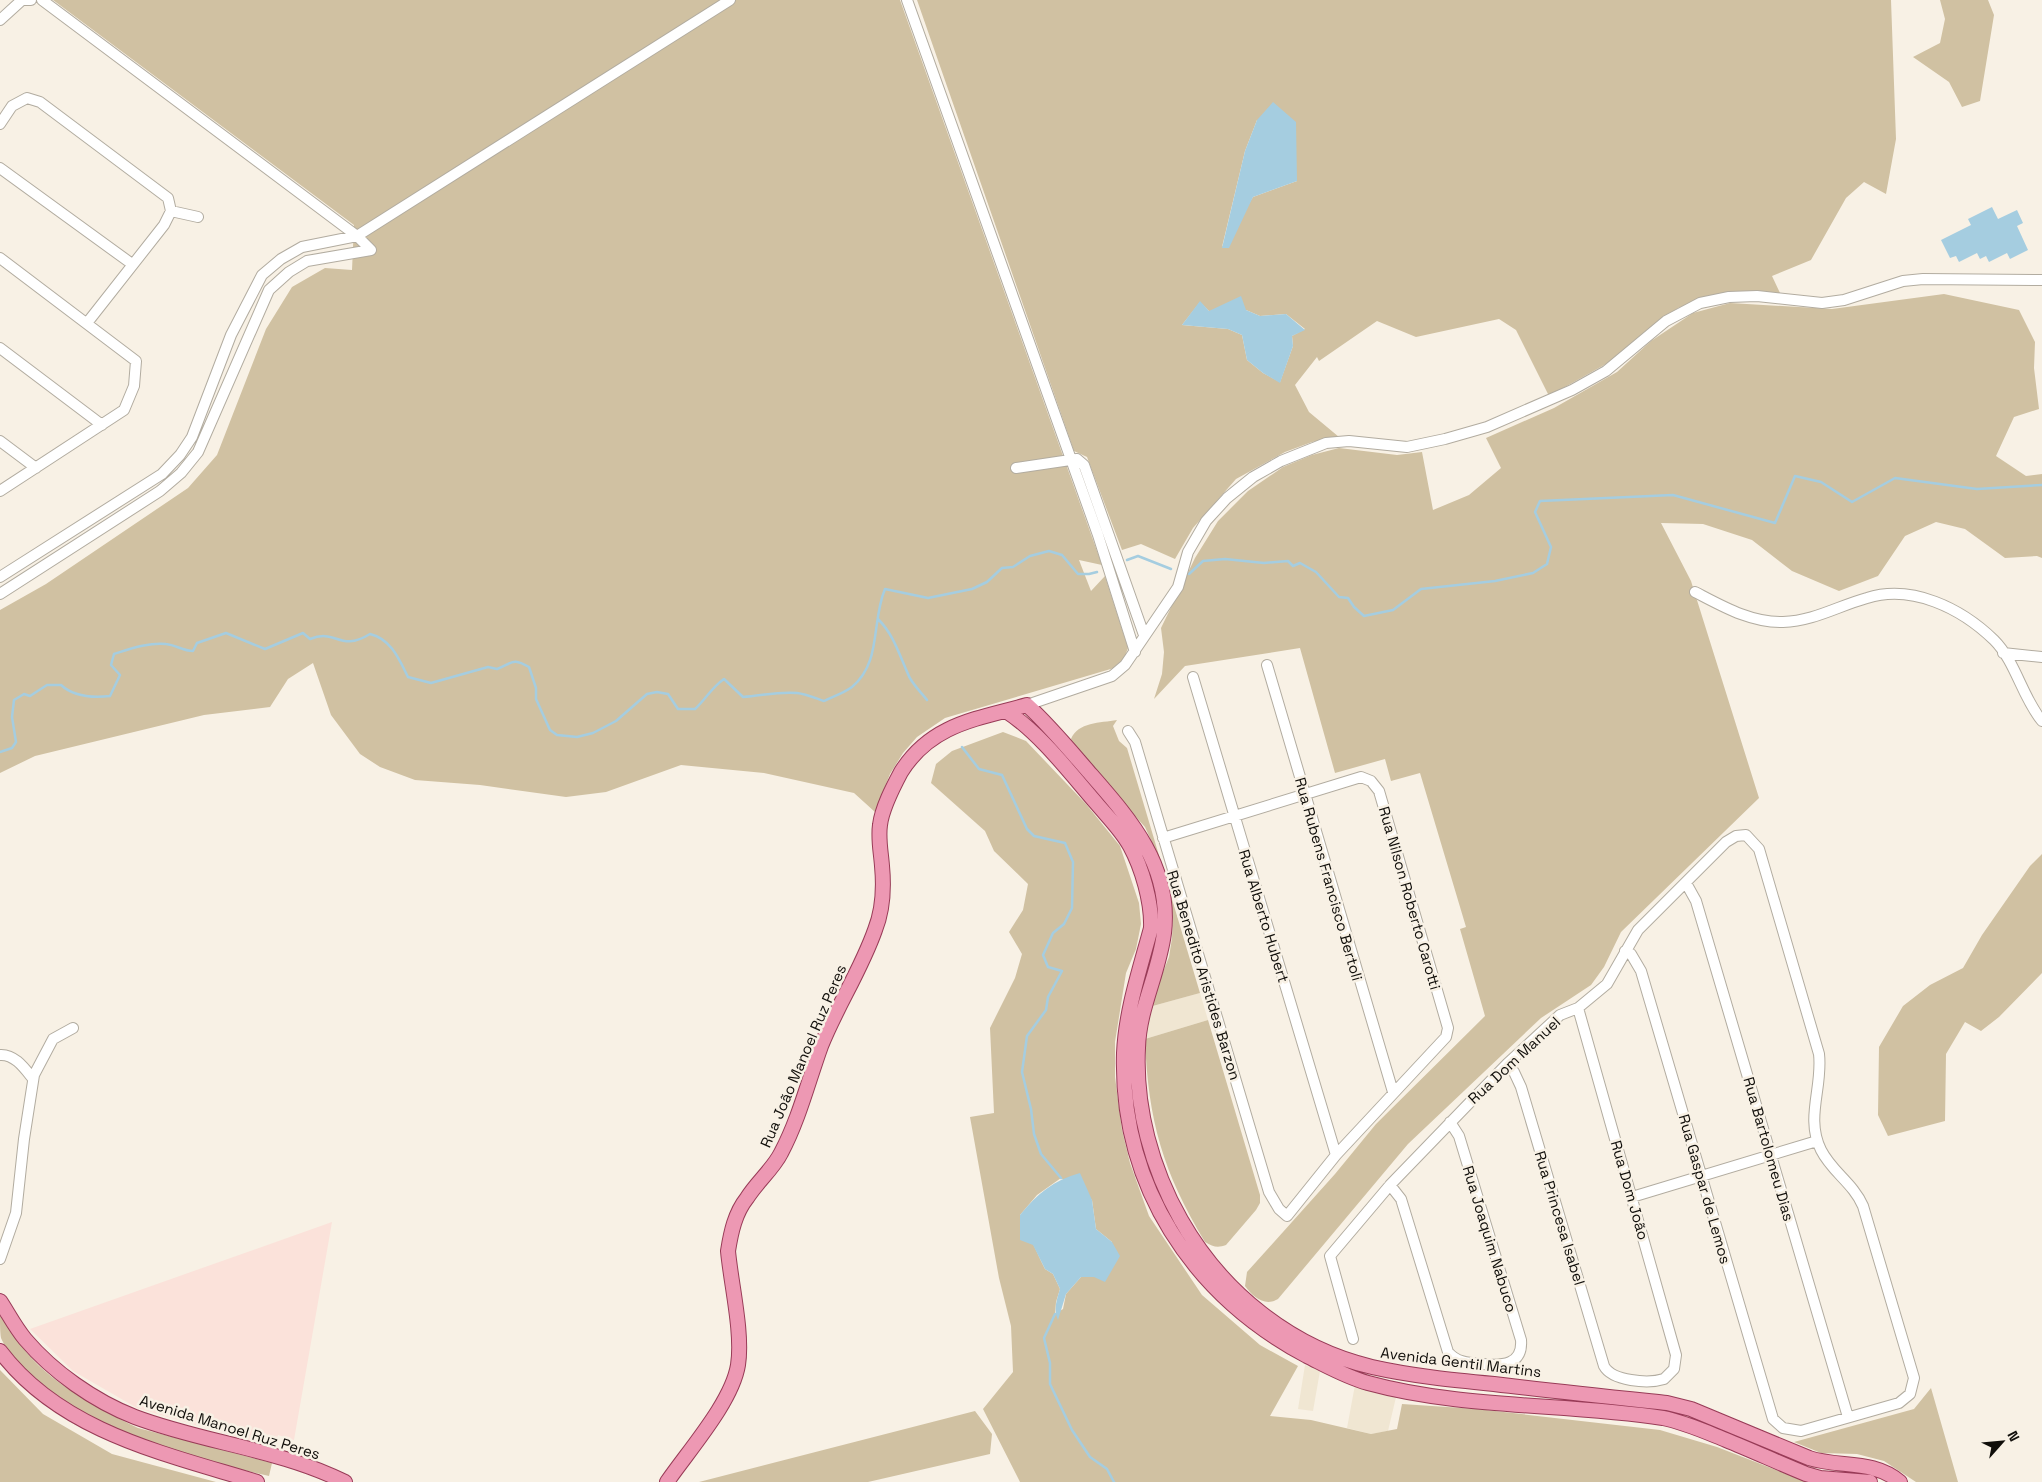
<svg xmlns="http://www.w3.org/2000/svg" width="2042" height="1482" font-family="'Space Grotesk',sans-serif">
<rect width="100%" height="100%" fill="#f8f1e5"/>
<path fill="#f0e6d2" d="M 1200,993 L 1208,1020 L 1145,1039 L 1149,1007 Z
M 1305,1365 L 1320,1371 L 1313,1411 L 1298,1409 Z
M 1355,1385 L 1397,1393 L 1388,1431 L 1371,1434 L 1347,1428 Z"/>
<path fill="#fbe2da" d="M 332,1222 L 294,1440 L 278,1435 L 274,1448 L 137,1408 L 73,1371 L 30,1329 Z"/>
<path fill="#d0c1a2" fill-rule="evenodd" d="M 53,0 L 900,0 L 1102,565 L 1079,560 L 1091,591 L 1105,576 L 1128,648 L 1123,661 L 1114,668 L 945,718 L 917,737 L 903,753 L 890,774 L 875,812 L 854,793 L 764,773 L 681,765 L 606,792 L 566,797 L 480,785 L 415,780 L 380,767 L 360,754 L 331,715 L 313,663 L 288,679 L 270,707 L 204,715 L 35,756 L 0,773 L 0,610 L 46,584 L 188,488 L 217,455 L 266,329 L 292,287 L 325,268 L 352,270 L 354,225 Z
M 917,0 L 1891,0 L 1896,139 L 1886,194 L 1864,182 L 1846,198 L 1811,260 L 1772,276 L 1780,293 L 1728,292 L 1707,296 L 1678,308 L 1643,333 L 1613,360 L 1549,396 L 1516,330 L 1499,319 L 1416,337 L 1377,321 L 1319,361 L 1317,357 L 1295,385 L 1309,412 L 1339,437 L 1312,442 L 1285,452 L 1236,479 L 1193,528 L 1175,559 L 1141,544 L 1122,550 L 1087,457 L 1074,451 ZM 1257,120 L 1297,181 L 1253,197 L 1222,247 L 1245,151 ZM 1200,302 L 1209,311 L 1246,310 L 1260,316 L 1286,314 L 1305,329 L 1292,336 L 1293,346 L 1280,382 L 1263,373 L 1247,360 L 1242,335 L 1228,329 L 1182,325 Z
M 1940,0 L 1988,0 L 1994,15 L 1980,101 L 1962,107 L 1949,82 L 1913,57 L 1940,43 L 1945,19 Z
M 1944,294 L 2019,310 L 2035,342 L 2034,368 L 2039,409 L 2014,417 L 1996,456 L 2026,476 L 2042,474 L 2042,558 L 2037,556 L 2005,558 L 1965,529 L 1936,522 L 1905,536 L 1878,576 L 1839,591 L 1792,571 L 1752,540 L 1703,524 L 1661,523 L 1691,581 L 1759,798 L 1621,932 L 1604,967 L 1591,985 L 1541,1018 L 1408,1144 L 1278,1299 C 1265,1307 1253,1297 1245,1286 L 1247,1272 L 1335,1174 L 1376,1124 L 1485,1016 L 1460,929 L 1466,927 L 1420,773 L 1391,781 L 1385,759 L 1335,773 L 1300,648 L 1185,666 L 1154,699 L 1162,674 L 1164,652 L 1161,628 L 1195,558 L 1218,521 L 1248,491 L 1283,467 L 1312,455 L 1339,448 L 1397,455 L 1422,452 L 1433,510 L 1469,495 L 1501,468 L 1486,438 L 1554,408 L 1617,372 L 1651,341 L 1693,313 L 1730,303 L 1832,309 Z
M 1117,720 L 1113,726 L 1119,741 L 1127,748 L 1200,993 L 1149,1007 L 1169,957 L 1172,938 L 1173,918 L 1165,871 L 1145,827 L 1074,748 L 1071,739 C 1078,722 1100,723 1117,720 Z
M 1003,732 L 1026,741 L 1086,804 L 1120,846 L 1139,903 L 1141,924 L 1136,949 L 1126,973 L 1115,1042 L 1115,1077 L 1122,1130 L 1130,1163 L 1149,1216 L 1202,1295 L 1260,1345 L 1298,1366 L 1270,1416 L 1311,1420 L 1371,1434 L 1397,1429 L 1402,1404 L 1477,1409 L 1660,1430 L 1717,1447 L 1807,1482 L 1020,1482 L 983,1409 L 1013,1372 L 1011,1326 L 999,1278 L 970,1117 L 994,1113 L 990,1028 L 1015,978 L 1022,954 L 1009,932 L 1023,910 L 1028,884 L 994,851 L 985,831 L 931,783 L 936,764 L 952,751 ZM 1061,1178 L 1092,1200 L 1096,1229 L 1112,1242 L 1094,1277 L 1081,1277 L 1066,1294 L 1063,1309 L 1055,1314 L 1056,1302 L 1060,1289 L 1053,1274 L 1045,1269 L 1041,1261 L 1020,1215 L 1037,1195 Z
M 2042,854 L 2042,973 L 1999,1017 L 1981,1031 L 1965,1022 L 1946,1054 L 1945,1121 L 1888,1136 L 1878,1115 L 1879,1047 L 1903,1006 L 1930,985 L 1963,968 L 1982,935 L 2030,866 Z
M 1208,1020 L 1260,1195 L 1260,1203 L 1256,1210 L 1226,1245 C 1218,1248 1213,1247 1205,1242 C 1163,1172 1148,1121 1145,1039 Z
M 0,1315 C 8,1328 17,1341 27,1353 C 55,1386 100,1409 138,1428 L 272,1463 L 269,1476 C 218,1464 163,1453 115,1431 C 84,1417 14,1369 1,1338 C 0,1332 0,1322 0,1315 Z
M 0,1370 L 43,1414 L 112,1454 L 216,1482 L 0,1482 Z
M 1931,1388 L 1958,1482 L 1916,1482 L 1884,1461 L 1857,1454 L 1821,1453 L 1794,1442 L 1914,1409 Z
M 975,1411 L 992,1434 L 990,1454 L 868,1482 L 699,1482 Z"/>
<path fill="#a5cde0" d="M 1273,102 L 1296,122 L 1297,181 L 1253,197 L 1229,248 L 1222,248 L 1245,151 L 1257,120 Z
M 1992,207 L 1998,219 L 2017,210 L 2023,223 L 2017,226 L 2028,250 L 2010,259 L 2007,253 L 1989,262 L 1986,256 L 1980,259 L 1977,253 L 1959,262 L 1956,256 L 1950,258 L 1941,240 L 1971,225 L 1968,219 Z
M 1241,296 L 1246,310 L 1260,316 L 1286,314 L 1305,330 L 1292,336 L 1293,346 L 1280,383 L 1263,373 L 1247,360 L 1242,335 L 1228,329 L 1182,325 L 1200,301 L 1209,311 Z
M 1080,1173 L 1092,1200 L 1096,1229 L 1112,1242 L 1120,1256 L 1105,1282 L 1094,1277 L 1081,1277 L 1066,1294 L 1058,1320 C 1053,1309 1057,1299 1060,1289 L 1053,1274 L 1045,1269 L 1033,1245 L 1020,1240 L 1020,1215 C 1037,1194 1054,1180 1080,1173 Z"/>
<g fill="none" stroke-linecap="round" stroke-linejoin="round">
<path stroke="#a5cde0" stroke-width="2.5" d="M 1127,560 L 1138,556 L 1171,569
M 1189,574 L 1203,561 L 1225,559 L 1264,563 L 1288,561 L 1293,566 L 1300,563 L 1316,572 L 1339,597 L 1348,598 L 1354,607 L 1364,616 L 1393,610 L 1421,589 L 1495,581 L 1533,573 L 1547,564 L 1551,547 L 1535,512 L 1540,501 L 1673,495 L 1775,523 L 1795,476 L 1821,482 L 1852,502 L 1895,478 L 1977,489 L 2042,485
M 878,619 C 894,635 899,654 908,674 C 911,683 921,692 927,700
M 962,747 L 979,769 L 1002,775 L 1027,829 L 1034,836 L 1065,843 L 1073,862 L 1072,908 L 1064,924 L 1053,933 L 1043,955 L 1048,967 L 1062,971 L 1048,997 L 1046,1010 L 1027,1036 L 1022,1072 L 1031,1109 L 1034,1134 L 1041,1154 L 1061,1178
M 0,752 L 12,748 L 16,742 L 12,717 L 14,700 L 24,694 L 30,696 L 47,685 L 61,685 C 74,697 92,698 110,696 L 120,675 L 111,665 L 114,654 C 130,649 150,642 166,644 C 176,645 183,651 193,651 L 197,643 L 226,633 L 265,649 L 303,633 L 310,639 C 337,628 339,653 370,634 C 391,639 399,659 408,677 L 431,683 L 488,667 L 497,669 C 513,663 512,657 529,667 L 536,688 L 536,699 L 550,730 L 557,735 L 577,737 L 593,733 L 616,721 L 647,694 L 657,692 L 668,694 L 678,709 L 695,709 C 706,699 711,688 724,679 L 743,697 C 761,696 779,691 797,693 C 806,694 815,698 824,701 C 832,697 844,693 852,687 C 882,662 871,622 885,589 L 928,598 L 972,589 L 987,582 L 1002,568 L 1013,567 L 1030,556 L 1049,551 L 1062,555 L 1078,574 L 1089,574 L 1097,572
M 1055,1314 L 1044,1338 L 1050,1363 L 1050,1384 L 1072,1430 L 1090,1457 L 1107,1469 L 1114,1482"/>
<defs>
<path id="minor" d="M 42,0 L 357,236 L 371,250
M 907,0 L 1098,535 L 1135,652
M 0,20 L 22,0 L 31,0
M 0,124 L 12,106 L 27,98 L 40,102 L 168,198 L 171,211 L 198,217
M 0,168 L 132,264
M 0,258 L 136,361 L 134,386 L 124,410 L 0,491
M 87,323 L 164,225 L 171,211
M 0,348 L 102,425
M 0,441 L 36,468
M 1016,468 L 1077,459 L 1084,465 L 1144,635
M 0,577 L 162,474 L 180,455 L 192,437 L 231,335 L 262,275 L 281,259 L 302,247 L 357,236 L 730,0
M 1695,592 C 1722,606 1751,623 1783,622 C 1814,621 1838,606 1867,598 C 1912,584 1961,608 1994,640 C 2016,662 2022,697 2042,721
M 0,594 L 160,491 L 181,473 L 198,452 L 269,290 L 289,272 L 307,261 L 371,250
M 2003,653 L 2042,657
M 1267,665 L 1393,1092
M 1193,677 L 1336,1155
M 1027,705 L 1112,676 L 1125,665 L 1178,587 L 1188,552 L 1206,521 L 1227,498 L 1253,477 L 1281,461 L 1326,443 L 1349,441 L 1407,447 L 1445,439 L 1487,427 L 1572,390 L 1606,371 L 1666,321 L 1700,303 L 1729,297 L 1757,296 L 1822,303 L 1844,300 L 1903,281 L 1923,279 L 2042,280
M 1128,731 L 1135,742 L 1269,1192 L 1279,1209 L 1287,1216 L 1336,1155 L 1446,1037 L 1448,1028 L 1379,791 L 1371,781 L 1361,777 L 1163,838
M 1686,883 L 1696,901 L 1848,1417
M 0,1055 C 15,1054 25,1069 33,1079
M 1507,1064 L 1514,1072 L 1521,1087 L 1604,1366 C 1612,1381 1648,1384 1664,1379 L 1674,1369 L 1676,1355 L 1578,1008
M 1390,1185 L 1401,1199 L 1448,1352 C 1457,1363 1470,1363 1483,1364 C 1502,1366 1523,1365 1521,1340 L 1459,1136 L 1450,1122
M 1632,1197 L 1817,1141
M 0,1259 L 16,1213 L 24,1139 L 34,1075 L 53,1039 L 73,1028
M 1353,1339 L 1330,1256 L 1390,1185 L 1507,1064 L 1560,1015 L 1578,1008 L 1607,984 L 1638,930 L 1726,842 L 1736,836 L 1746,835 L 1759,849 L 1819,1054 C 1823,1087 1805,1118 1821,1150 C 1832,1172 1853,1183 1863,1206 L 1914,1378 L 1910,1394 L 1899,1403 L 1801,1431 L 1783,1428 L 1773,1419 L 1641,971 L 1631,954 L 1625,951"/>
<path id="major" d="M 1006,711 C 1040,733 1070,773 1097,804 C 1108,817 1122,831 1130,846 C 1142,868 1152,902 1151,928 C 1140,969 1126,1010 1124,1053 C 1120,1185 1192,1295 1307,1356 C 1327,1366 1346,1377 1368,1383 C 1463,1409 1565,1403 1663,1418 C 1684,1422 1706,1432 1726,1440 C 1753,1451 1779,1463 1806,1474 L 1820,1478 L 1870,1482
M 0,1301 C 8,1313 15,1327 25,1339 C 53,1372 94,1401 135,1417 C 204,1443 279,1449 345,1482
M 0,1351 C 61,1432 166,1454 257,1482
M 667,1482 C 689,1450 732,1402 738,1365 C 743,1333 731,1284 728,1251 C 731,1232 735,1213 747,1198 C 757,1182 773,1169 781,1153 C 799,1119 808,1082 821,1046 C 837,1006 861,970 875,930 C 883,910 884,887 882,866 C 881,852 878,839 880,825 C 882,808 893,787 901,772 C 931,724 977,719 1027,705 C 1049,725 1068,748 1088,771 C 1129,818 1172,865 1164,933 C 1159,973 1139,1008 1138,1048 C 1135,1108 1152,1169 1181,1220 C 1222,1292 1291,1348 1372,1367 C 1412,1376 1453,1380 1494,1384 C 1552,1391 1610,1397 1667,1403 L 1691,1409 L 1809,1458 C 1840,1468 1873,1459 1900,1482"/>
</defs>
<use href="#minor" stroke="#b2aca0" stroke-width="12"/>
<use href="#major" stroke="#983b57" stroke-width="16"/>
<use href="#minor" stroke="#fff" stroke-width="10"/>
<use href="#major" stroke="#ed98b3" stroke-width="14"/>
</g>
<g text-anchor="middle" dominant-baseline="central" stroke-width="5" stroke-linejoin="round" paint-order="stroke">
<g font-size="15" fill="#100e0a" stroke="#f8f1e5">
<text transform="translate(1329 879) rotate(74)">Rua Rubens Francisco Bertoli</text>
<text transform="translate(1410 898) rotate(74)">Rua Nilson Roberto Carotti</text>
<text transform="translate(1264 916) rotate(73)">Rua Alberto Hubert</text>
<text transform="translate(1204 975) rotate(73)">Rua Benedito Aristides Barzon</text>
<text transform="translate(803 1056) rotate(-67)">Rua João Manoel Ruz Peres</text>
<text transform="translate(1514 1060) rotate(-43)">Rua Dom Manuel</text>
<text transform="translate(1769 1149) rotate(74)">Rua Bartolomeu Dias</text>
<text transform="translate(1705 1189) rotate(74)">Rua Gaspar de Lemos</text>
<text transform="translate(1630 1190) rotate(74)">Rua Dom João</text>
<text transform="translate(1560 1218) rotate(73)">Rua Princesa Isabel</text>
<text transform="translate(1490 1239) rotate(73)">Rua Joaquim Nabuco</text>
<text transform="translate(1461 1362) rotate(7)">Avenida Gentil Martins</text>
<text transform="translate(230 1427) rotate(17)">Avenida Manoel Ruz Peres</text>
</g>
</g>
<g transform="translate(2002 1442) rotate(63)" stroke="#f8f1e5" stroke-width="4" paint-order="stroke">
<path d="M0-4L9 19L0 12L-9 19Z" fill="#100e0a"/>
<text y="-8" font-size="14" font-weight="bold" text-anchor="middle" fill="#100e0a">N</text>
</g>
</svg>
